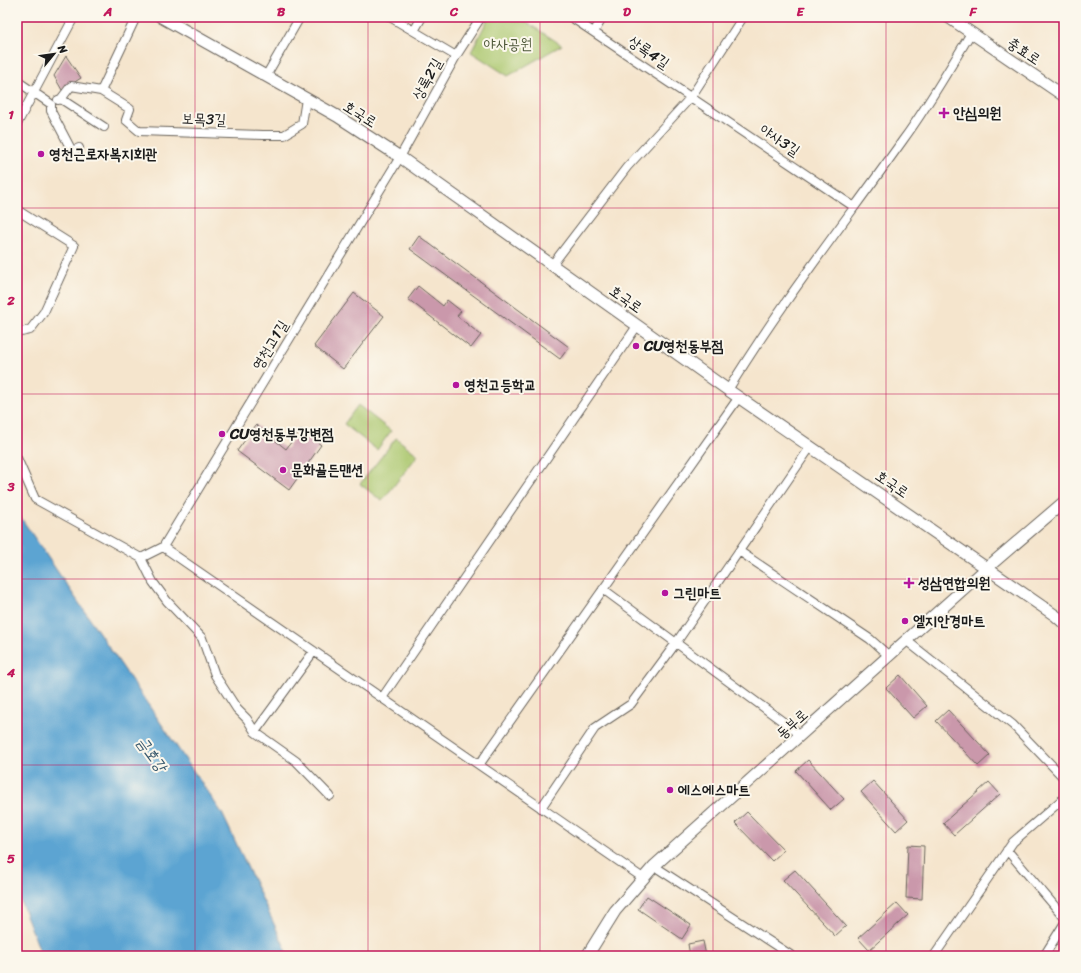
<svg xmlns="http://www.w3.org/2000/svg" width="1081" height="973" font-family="Sriracha,'Poor Story',sans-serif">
<rect width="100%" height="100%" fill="#fbf7ec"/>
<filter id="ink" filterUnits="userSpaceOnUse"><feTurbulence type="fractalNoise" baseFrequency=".025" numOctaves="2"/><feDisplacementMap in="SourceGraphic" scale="8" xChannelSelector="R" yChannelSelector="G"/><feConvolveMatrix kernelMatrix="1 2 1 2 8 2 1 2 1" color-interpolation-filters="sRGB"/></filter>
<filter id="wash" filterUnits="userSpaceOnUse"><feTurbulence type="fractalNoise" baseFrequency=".012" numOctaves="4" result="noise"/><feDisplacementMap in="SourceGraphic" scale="16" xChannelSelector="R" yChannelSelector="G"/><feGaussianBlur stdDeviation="0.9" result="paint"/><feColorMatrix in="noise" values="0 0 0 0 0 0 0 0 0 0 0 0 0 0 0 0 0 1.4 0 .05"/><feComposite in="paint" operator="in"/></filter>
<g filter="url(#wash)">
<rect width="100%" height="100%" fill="#f5e5cd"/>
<path fill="#abc76e" stroke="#647245" d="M 489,17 L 518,17 L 562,45 L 508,76 L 471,52 Z
M 358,405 L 391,431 L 377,450 L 344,424 Z
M 396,438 L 418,455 L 382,501 L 360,484 Z"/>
<path fill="#5ba4d2" stroke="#3c6077" d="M 17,512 L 222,813 L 289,956 L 42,956 L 17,892 Z"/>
<g id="blocks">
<path fill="#ca98ab" d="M 66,56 L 81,78 L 62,90 L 54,76 Z
M 419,236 L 569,347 L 560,359 L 410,249 Z
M 418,286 L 443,306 L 447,300 L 461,311 L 457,316 L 481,335 L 471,348 L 408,299 Z
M 354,293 L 384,316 L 343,369 L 314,346 Z
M 256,425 L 286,449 L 301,429 L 321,445 L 289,490 L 237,451 Z
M 900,675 L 927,706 L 913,718 L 886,688 Z
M 948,710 L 990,755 L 978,766 L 936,721 Z
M 808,760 L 844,799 L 831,810 L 796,771 Z
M 873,781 L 908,820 L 896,831 L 861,792 Z
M 989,782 L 1000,794 L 954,835 L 943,823 Z
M 747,812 L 784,850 L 772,861 L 735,823 Z
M 908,845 L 924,846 L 922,899 L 906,898 Z
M 795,870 L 846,926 L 835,936 L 783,880 Z
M 647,896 L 691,925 L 682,939 L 638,909 Z
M 897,903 L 908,915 L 869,950 L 858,938 Z
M 703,941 L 706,956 L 690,956 L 688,944 Z"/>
</g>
</g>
<g filter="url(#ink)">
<use href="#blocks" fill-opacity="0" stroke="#68625a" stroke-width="1"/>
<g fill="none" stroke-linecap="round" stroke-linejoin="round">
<defs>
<path id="street" d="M 390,17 L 456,56
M 571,17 L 853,206
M 414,31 L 422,17
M 594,32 L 603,17
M 266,76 L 300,17
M 17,81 L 51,104 L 51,111 L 72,151 L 79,148
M 101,91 L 136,17
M 61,99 L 71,86 L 101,91 L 130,109 L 126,120 L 139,131 L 263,135 L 284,135 L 302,124 L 306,99
M 58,100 L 61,99 L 104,127
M 17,124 L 74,17
M 17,210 L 74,246 L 44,312 L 30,330 L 17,333
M 552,265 L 627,167 L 691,97 L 743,17
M 728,390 C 781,303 844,223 903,140 C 928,106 949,69 971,33
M 17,458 L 35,499 L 141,558 L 153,582 L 167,601 L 202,638 L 215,675 L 237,709 L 247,719 L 255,732 L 314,651
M 163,547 L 400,157 L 456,56 L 481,17
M 163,547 L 643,878
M 739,551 L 870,639 L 889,656
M 141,558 L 163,547
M 603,589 L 801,735
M 907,641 L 1013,725 L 1064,778
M 382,698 L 637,326
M 255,732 L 296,761 L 330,796
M 479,765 L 739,397
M 541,808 L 595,728 L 631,704 L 676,643 L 811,446
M 1007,850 L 1064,917
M 654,866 L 792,956
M 934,956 L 1013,842 L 1064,798
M 1044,956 L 1064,924"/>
<path id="secondary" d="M 161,17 L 337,116 L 400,157 L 728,390 L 1056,616 L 1064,623
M 948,17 L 1064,96
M 587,956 L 615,911 L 654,866 L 988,567 L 1064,502"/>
</defs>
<use href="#street" stroke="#68625a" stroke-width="10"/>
<use href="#secondary" stroke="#68625a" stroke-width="13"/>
<use href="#street" stroke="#fff" stroke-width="8"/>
<use href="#secondary" stroke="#fff" stroke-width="11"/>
</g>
</g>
<path fill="none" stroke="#c2185b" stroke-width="1" stroke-opacity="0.55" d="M 195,17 L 195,956M 368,17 L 368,956M 540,17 L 540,956M 713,17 L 713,956M 886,17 L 886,956M 17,208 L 1064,208M 17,394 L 1064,394M 17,579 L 1064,579M 17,765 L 1064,765"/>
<g fill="#b5179e" stroke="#fbf7ec" stroke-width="1.5">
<path d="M942 107h4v4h4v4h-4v4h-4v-4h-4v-4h4z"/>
<circle cx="41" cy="154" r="4"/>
<circle cx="636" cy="346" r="4"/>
<circle cx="456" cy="385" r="4"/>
<circle cx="222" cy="434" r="4"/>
<circle cx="283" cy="470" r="4"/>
<path d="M907 577h4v4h4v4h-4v4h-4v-4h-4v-4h4z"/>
<circle cx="665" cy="593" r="4"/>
<circle cx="905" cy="621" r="4"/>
<circle cx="670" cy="790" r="4"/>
</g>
<g text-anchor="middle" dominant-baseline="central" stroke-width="4" stroke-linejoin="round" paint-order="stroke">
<g font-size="15" fill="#4e5839" stroke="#fbf7ec">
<text x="508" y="44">야사공원</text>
</g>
<g font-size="15" fill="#1c1c1c" stroke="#fbf7ec">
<text transform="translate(1024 51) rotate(34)">충효로</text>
<text transform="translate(649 52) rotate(34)">상록4길</text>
<text transform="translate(427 79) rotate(-61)">상록2길</text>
<text transform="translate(360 114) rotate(32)">호국로</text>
<text transform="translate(204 119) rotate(2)">보목3길</text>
<text transform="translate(780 140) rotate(34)">야사3길</text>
<text transform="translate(626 299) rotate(35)">호국로</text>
<text transform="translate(270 345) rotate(-59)">영천고1길</text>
<text transform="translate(892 484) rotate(34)">호국로</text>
<text transform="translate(792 724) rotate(-42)">동부로</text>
</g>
<g font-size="15" font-weight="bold" fill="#1c1c1c" stroke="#fbf7ec" text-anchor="start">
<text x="953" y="113">안심의원</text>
<text x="49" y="154">영천근로자복지회관</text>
<text x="644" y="346">CU영천동부점</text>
<text x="464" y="385">영천고등학교</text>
<text x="230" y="434">CU영천동부강변점</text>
<text x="291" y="470">문화골든맨션</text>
<text x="918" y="583">성삼연합의원</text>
<text x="673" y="593">그린마트</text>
<text x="913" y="621">엘지안경마트</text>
<text x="678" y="790">에스에스마트</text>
</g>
<g font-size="16" font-style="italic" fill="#38596e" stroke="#fbf7ec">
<text transform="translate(152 754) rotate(54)">금호강</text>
</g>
</g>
<rect width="1081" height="973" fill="none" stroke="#fbf7ec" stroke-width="44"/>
<g transform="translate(54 54) rotate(61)" stroke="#fbf7ec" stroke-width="3" paint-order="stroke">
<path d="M0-3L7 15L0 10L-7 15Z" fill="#1c1c1c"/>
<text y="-6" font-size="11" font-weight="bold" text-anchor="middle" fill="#1c1c1c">N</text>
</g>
<rect x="22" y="22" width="1037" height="929" fill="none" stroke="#c2185b" stroke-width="1.5"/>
<g font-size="13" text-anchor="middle" font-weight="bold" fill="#c2185b">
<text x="108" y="16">A</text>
<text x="281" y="16">B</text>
<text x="454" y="16">C</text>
<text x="627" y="16">D</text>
<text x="800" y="16">E</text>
<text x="973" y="16">F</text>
<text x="11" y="119">1</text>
<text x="11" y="305">2</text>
<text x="11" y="491">3</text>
<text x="11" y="677">4</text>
<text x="11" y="863">5</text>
</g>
</svg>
